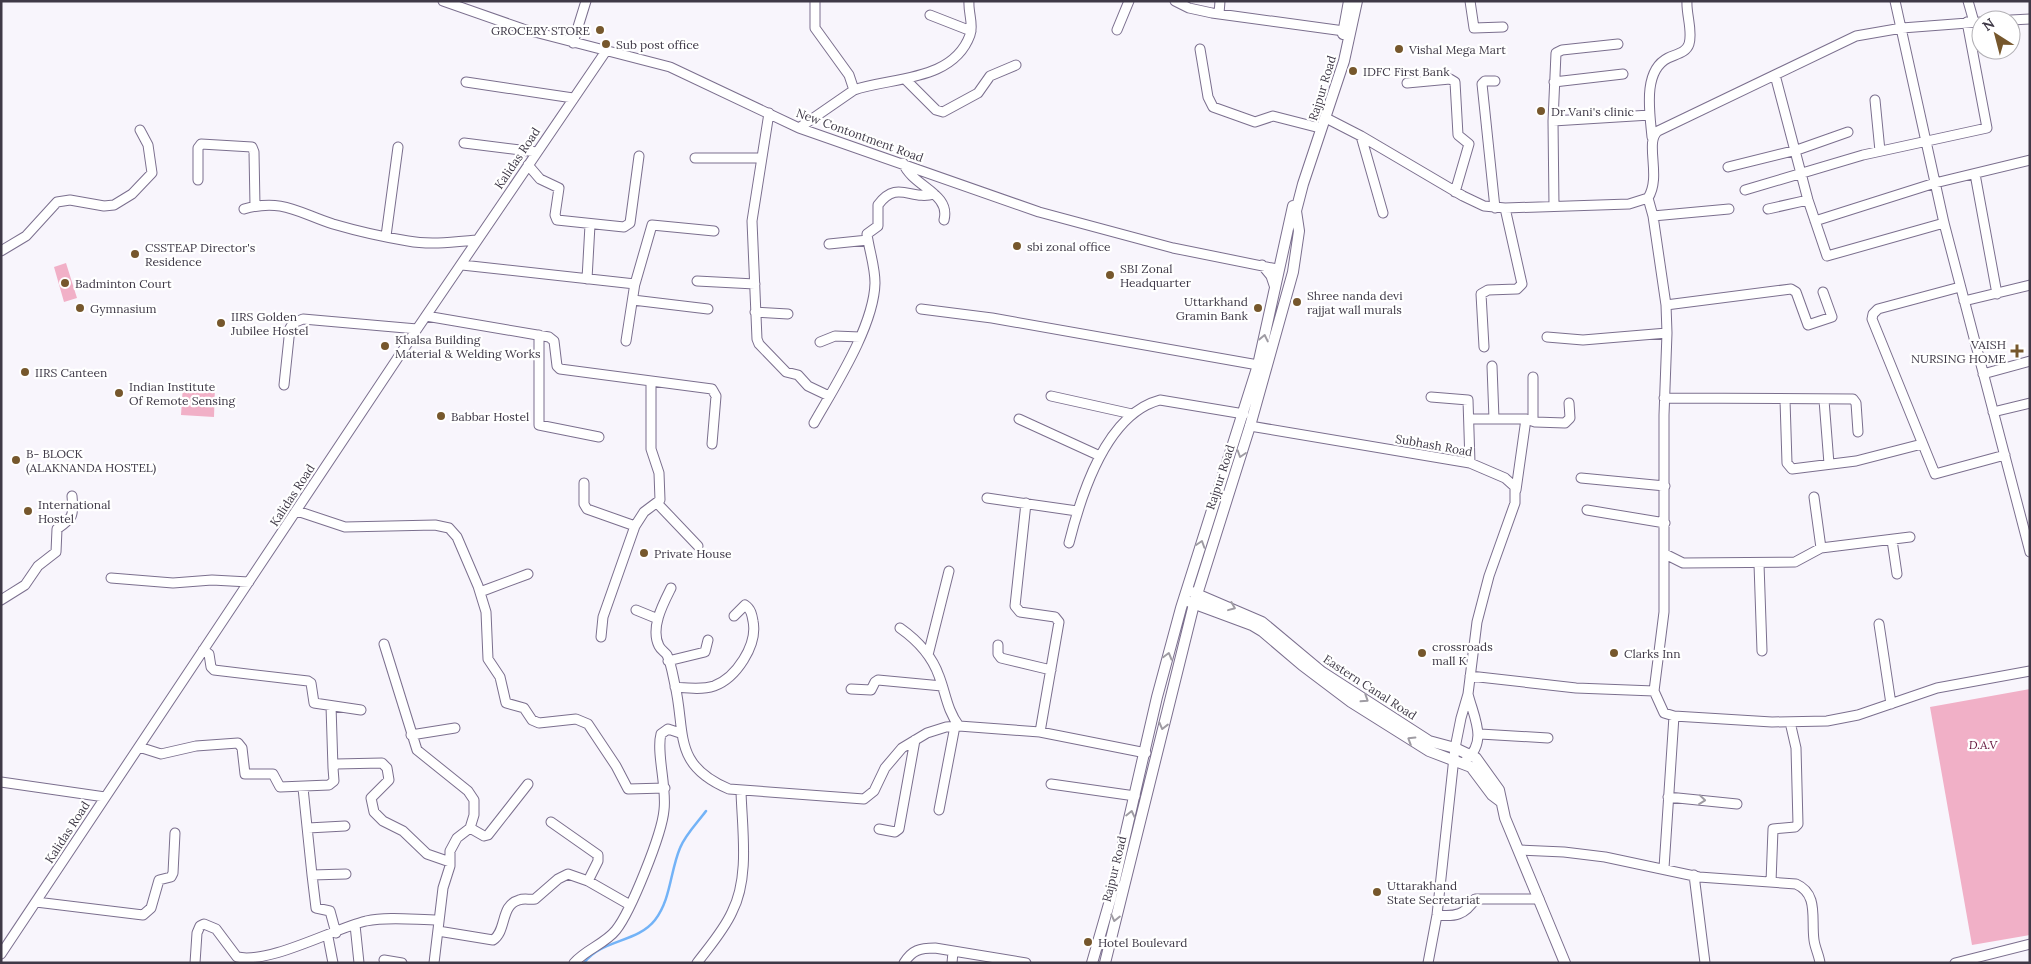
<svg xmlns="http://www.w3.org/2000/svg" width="2031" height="964" font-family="Lora,serif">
<rect width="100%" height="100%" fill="#f8f5fc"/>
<path fill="#f1b0c7" d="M 66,263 L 77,298 L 64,302 L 54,267 Z
M 183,385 L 215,386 L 214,417 L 181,415 Z
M 2030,689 L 2030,935 L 1972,945 L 1930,707 Z"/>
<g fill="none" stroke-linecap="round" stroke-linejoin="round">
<path stroke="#73b3f7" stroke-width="2.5" d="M 584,963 C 602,939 637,943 655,920 C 671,899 670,872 680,848 C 685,835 698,822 706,811"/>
<defs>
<path id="minor" d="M 443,1 L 523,29 L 670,67 L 799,128 L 1039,212 L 1173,248 L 1277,269
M 1175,1 L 1189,8 L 1212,13 L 1344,31
M 1470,1 L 1474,28 L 1503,27
M 1895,1 L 1944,223 L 2030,552
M 1968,1 L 1974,22
M 1219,14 L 1220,1
M 930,15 L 971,31
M 2011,20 L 2030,19
M 1117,30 L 1129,1
M 573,43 L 586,1
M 1200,49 L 1208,97 L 1213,107 L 1255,122 L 1273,116 L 1316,127
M 1775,75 L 1808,200 L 1827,256 L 1944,223
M 906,80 L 936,110 L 943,112 L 978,93 L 990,76 L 1016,65
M 1495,81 L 1485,81 L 1482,84 L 1495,208
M 466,82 L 573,98
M 1554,82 L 1623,74
M 1407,83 L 1450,79 L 1455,82 L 1458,135 L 1469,144 L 1455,192
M 854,90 C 891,77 953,82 970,35 C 974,25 968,13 969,1
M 1875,100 L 1880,151
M 769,113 L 752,221 L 757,339 L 759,344 L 786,372 L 798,375 L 808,386 L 829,396
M 1326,118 L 1361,136 L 1463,196 L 1484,206 L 1505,208 L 1629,204 L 1648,198 C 1662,176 1644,142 1658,131 L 1856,36 L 1902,28 L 1981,22
M 1553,121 L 1650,115
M 799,128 L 854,90 L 849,75 L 815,28 L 815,1
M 1361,136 L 1383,213
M 1652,137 C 1650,114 1642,71 1668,58 C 1676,54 1686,53 1689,44 C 1693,31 1686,14 1687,1
M 464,143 L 537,152
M 695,158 L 761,158
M 903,163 C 913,187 951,193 944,220
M 528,165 L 540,179 L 559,188 L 555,215 L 557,220 L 624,227 L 630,223 L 639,156
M 1728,167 L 1797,150 L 1848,132
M 1975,174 L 1997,294
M 198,180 L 198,148 L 201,144 L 252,147 L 254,152 L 255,206
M 1745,190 L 1863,155 L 1987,128 L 1967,22
M 1648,198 L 1653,216 L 1666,305 L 1667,333 L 1664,415 L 1664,612 L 1654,691 L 1664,713 L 1674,716 L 1772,722 L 1827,721 L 1858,715 L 1937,688 L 2030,671
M 1554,206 L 1553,121 L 1556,53 L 1562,50 L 1618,44
M 244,209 C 282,198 299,213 333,224 C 357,231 383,237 408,241 C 430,245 454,242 477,240
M 1768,209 L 1808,200
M 1653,216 L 1729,209
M 1815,221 L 1935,183 L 2030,160
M 386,236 L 398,147
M 829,244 L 868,240
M 1,251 L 26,236 L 57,202 L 70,200 L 104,206 L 114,205 L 132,194 L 152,173 L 148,145 L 140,130
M 462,265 L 635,284 L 652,225 L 714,231
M 1262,265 L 1271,276 L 1275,288
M 587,279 L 590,225
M 697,281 L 755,284
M 1960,287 L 1878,309 L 1873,314 L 1872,319 L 1935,474 L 2005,455
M 633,300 L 708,309
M 1964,301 L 2030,285
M 1666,305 L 1791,289 L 1796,292 L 1808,325 L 1832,317 L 1823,292
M 921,309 L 992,318 L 1258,365
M 755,312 L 788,314
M 426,316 L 549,337 L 554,341 L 557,366 L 560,369 L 712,389 L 716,396 L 712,444
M 539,335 L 539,425 L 599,437
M 1547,337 L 1583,340 L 1667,333
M 626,341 L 635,283
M 820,342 L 835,336 L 860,337
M 1484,347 L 1481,294 L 1488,290 L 1517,289 L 1522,284 L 1505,208
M 1492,366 L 1494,419
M 1983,374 L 2030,361
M 284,385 L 290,328 L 293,323 L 303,319 L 417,329
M 1051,396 L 1132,414
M 1431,397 L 1468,400 L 1470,463
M 1664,398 L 1853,399 L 1856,403 L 1858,432
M 1785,400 L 1787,463 L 1792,469 L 1856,461 L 1922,444
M 1824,400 L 1829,464
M 1993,412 L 2030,403
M 1019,419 L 1100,456
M 1470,419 L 1526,419 L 1535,422 L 1565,423 L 1570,418 L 1569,403
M 1533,421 L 1533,377
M 814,423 C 835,386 874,326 875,283 C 875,266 869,250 867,234 L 878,226 L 878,205 C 897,179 911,201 934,194
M 1250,426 L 1470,463 L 1505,478 L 1515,487 L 1515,503 L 1489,576 L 1477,622 L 1468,694 L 1461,718 L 1455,748 L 1437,915 L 1428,963
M 1581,478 L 1665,486
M 584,483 L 584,504 L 587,509 L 635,526
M 1516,490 L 1526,419
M 1814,497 L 1821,548
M 987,498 L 1077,511
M 1026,503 L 1015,606 L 1020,612 L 1055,617 L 1059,622 L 1040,732
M 658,504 L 698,546
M 1587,510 L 1665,523
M 297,511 L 345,527 L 435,525 L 449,528 L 457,537 L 478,586 L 486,612 L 488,659 L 500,677 L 506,703 L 524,708 L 532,720 L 539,723 L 576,719 L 588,724 L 616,766 L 628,789 L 665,788
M 1892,540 L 1897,574
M 1069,543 C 1081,495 1106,414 1160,400 L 1244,414
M 1665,554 L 1683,563 L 1795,562 L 1821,548 L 1910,537
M 1759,564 L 1762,651
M 111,578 L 173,583 L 212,580 L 249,582
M 671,588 C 663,604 650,628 659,646 C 661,650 665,652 667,655 C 671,663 673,676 675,685 C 686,733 672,765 729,789 L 864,799 L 874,791 L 885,768 L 902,748 L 927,733 L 946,727 L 959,726 L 1040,732 L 1146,753
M 480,592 L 528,574
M 1,600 L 25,585 L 38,566 L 56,552 L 57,529 C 73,518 74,516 72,496
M 636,610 L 658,619
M 1879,624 L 1891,704
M 900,628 C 917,640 932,656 939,676 C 946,694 947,710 959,726
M 601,637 L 603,617 L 635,526 L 644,512 L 660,500 L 659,473 L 651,449 L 651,381
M 384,644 L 417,750 L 468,791 L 474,800 L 474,815 L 470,828 L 457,838 L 450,851 L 450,866 L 443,888 L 434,963
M 998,645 L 998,654 L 1001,658 L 1051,670
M 203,650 L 209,654 L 211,667 L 214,670 L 308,681 L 311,683 L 314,703 L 361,710
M 928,655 L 949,571
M 668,661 L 705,652 L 708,640
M 1470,676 L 1576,688 L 1654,691
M 675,687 C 687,688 702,690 714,686 C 736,678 758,645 753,621 C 752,615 751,609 745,605 L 734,616
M 851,689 L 871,690 L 875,682 L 878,680 L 942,686
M 331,706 L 333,768
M 1480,734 L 1548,738
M 411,735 L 455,728
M 139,747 L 161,754 L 196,746 L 238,743 L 242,748 L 245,774 L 273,774 L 280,787 L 329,785 L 334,781 L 333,768 L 336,764 L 382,763 L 387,768 L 389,780 L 371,798 L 374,812 L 383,821 L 403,831 L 427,854 L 450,862
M 1466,760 C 1488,741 1474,718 1468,694
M 1,782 L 105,797
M 1051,784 L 1135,796
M 303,788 L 312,875 L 346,874
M 1668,797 L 1737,804
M 939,810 L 955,726
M 551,822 L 598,855 L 598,861 L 588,881
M 308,828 L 345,826
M 470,828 L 484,836 L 488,835 L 528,784
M 879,829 L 895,832 L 899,829 L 915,740
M 1519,850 L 1564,852 L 1605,857 L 1699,877 L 1796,884 C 1819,894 1811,919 1814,940 C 1815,948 1819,955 1820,963
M 1664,868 L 1674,716
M 312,875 L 316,908 L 330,911 L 336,933
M 1694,875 L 1705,963
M 1771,882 L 1773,829 L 1795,827 L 1798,824 L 1796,748 L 1790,722
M 36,902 L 143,915 L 151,908 L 159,880 L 171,877 L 173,873 L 175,833
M 1437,915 C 1455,917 1465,915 1475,899 L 1539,899
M 355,925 L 359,963
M 438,931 L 493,940 C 507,931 500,905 519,900 C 524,898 530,900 535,899 L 558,879 L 568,874 L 588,881 L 630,905
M 328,937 L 333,963
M 1,954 L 417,329 L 606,51
M 384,960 L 402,963
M 195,963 L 197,933 L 200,926 L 204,924 L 216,929 L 237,957 C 270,964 333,929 366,921 C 389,916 416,920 439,920
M 574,963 C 586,949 605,944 616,930 C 631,911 662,834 664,810 C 667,787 656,752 661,734 L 668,729 L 680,733
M 697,963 C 709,947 724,930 732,912 C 750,877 742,829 741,791
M 904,963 C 912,950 920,948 935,948 L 1026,963
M 952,963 L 953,952
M 1955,963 L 2030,944"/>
<path id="major" d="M 1343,34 L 1349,1
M 1192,592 L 1262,622 L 1322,672 L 1429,741 L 1455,748 L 1476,758 L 1499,790 L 1505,818 L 1565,963
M 1190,602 L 1252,625 L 1262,631 L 1302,665 L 1351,702 L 1429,751 L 1471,767 L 1492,795 L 1500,801
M 1092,963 L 1111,897 L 1157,697 L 1181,608 L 1258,365 L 1293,206
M 1105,963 L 1194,604 L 1250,426 L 1293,272 L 1299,231 L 1296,211 L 1303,184 L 1344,61 L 1357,1"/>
</defs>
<use href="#minor" stroke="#7b6f8e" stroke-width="11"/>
<use href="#major" stroke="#7b6f8e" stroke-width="12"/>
<use href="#minor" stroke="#fff" stroke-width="9"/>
<use href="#major" stroke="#fff" stroke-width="10"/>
</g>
<defs><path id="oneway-chevron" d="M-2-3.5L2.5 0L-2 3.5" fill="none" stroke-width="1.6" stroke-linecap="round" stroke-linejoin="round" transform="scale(1.25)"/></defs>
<g stroke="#9f9ca3">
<use href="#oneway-chevron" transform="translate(1264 338) rotate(-78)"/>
<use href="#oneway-chevron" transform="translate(1241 454) rotate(108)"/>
<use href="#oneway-chevron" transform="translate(1201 544) rotate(-72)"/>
<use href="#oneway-chevron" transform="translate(1232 607) rotate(22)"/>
<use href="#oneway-chevron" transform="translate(1168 656) rotate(-75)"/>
<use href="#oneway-chevron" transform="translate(1365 699) rotate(33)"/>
<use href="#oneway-chevron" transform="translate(1163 726) rotate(104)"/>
<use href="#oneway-chevron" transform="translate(1411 740) rotate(-148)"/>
<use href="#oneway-chevron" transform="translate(1702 800) rotate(6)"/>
<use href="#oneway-chevron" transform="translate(1131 814) rotate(-77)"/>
<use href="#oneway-chevron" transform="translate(1115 918) rotate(103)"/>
</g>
<g fill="#76572c" stroke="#fff" stroke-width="2">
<circle cx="600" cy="30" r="5"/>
<circle cx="606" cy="44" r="5"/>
<circle cx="1399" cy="49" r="5"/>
<circle cx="1353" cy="71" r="5"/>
<circle cx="1541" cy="111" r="5"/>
<circle cx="1017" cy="246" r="5"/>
<circle cx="135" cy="254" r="5"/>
<circle cx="1110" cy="275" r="5"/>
<circle cx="65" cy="283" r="5"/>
<circle cx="1297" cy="302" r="5"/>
<circle cx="80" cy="308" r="5"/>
<circle cx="1258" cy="308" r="5"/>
<circle cx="221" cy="323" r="5"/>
<circle cx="385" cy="346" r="5"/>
<path d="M2014.5 343.5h5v5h5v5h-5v5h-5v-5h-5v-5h5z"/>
<circle cx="25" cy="372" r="5"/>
<circle cx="119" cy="393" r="5"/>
<circle cx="441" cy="416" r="5"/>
<circle cx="16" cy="460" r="5"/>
<circle cx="28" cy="511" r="5"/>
<circle cx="644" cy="553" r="5"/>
<circle cx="1422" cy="653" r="5"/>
<circle cx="1614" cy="653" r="5"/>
<circle cx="1377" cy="892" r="5"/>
<circle cx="1088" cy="942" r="5"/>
</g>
<g text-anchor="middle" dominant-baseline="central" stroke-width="4.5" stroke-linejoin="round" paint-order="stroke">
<g font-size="12" fill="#3f3947" stroke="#fff" text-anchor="start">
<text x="590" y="30" text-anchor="end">GROCERY STORE</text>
<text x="616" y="44">Sub post office</text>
<text x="1409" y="49">Vishal Mega Mart</text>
<text x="1363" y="71">IDFC First Bank</text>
<text x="1551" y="111">Dr Vani's clinic</text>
<text x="1027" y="246">sbi zonal office</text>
<text x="145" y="247">CSSTEAP Director's<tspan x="145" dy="14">Residence</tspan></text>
<text x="1120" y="268">SBI Zonal<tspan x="1120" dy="14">Headquarter</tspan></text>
<text x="75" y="283">Badminton Court</text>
<text x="1307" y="295">Shree nanda devi<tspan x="1307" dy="14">rajjat wall murals</tspan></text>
<text x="1248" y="301" text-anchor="end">Uttarkhand<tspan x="1248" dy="14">Gramin Bank</tspan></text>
<text x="90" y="308">Gymnasium</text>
<text x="231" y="316">IIRS Golden<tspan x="231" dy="14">Jubilee Hostel</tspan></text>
<text x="395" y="339">Khalsa Building<tspan x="395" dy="14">Material &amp; Welding Works</tspan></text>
<text x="2006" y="344" text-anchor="end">VAISH<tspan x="2006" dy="14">NURSING HOME</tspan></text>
<text x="35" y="372">IIRS Canteen</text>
<text x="129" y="386">Indian Institute<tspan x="129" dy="14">Of Remote Sensing</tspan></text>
<text x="451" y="416">Babbar Hostel</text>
<text x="26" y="453">B- BLOCK<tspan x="26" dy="14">(ALAKNANDA HOSTEL)</tspan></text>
<text x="38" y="504">International<tspan x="38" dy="14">Hostel</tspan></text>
<text x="654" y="553">Private House</text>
<text x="1432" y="646">crossroads<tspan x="1432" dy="14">mall K</tspan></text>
<text x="1624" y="653">Clarks Inn</text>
<text x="1387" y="885">Uttarakhand<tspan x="1387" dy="14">State Secretariat</tspan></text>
<text x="1098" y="942">Hotel Boulevard</text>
</g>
<g font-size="12" fill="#3f3947" stroke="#fff">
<text transform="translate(1322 88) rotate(-73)">Rajpur Road</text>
<text transform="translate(860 135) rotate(20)">New Contontment Road</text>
<text transform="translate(517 158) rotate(-56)">Kalidas Road</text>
<text transform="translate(1434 445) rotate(10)">Subhash Road</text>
<text transform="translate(1220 477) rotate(-72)">Rajpur Road</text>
<text transform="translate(292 495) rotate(-57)">Kalidas Road</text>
<text transform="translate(1370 687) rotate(33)">Eastern Canal Road</text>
<text transform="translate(67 832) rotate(-57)">Kalidas Road</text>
<text transform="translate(1114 869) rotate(-76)">Rajpur Road</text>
</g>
<g font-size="12" font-style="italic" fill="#65153c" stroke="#fff">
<text x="1983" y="744">D.A.V</text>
</g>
</g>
<rect width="2031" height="964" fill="none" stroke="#3f3947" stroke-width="5"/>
<g transform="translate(1996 35) rotate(324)"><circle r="24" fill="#ffffff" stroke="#b2b0b5"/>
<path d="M0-4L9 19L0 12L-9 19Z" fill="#76572c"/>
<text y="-8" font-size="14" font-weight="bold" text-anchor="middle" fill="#3f3947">N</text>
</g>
</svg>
